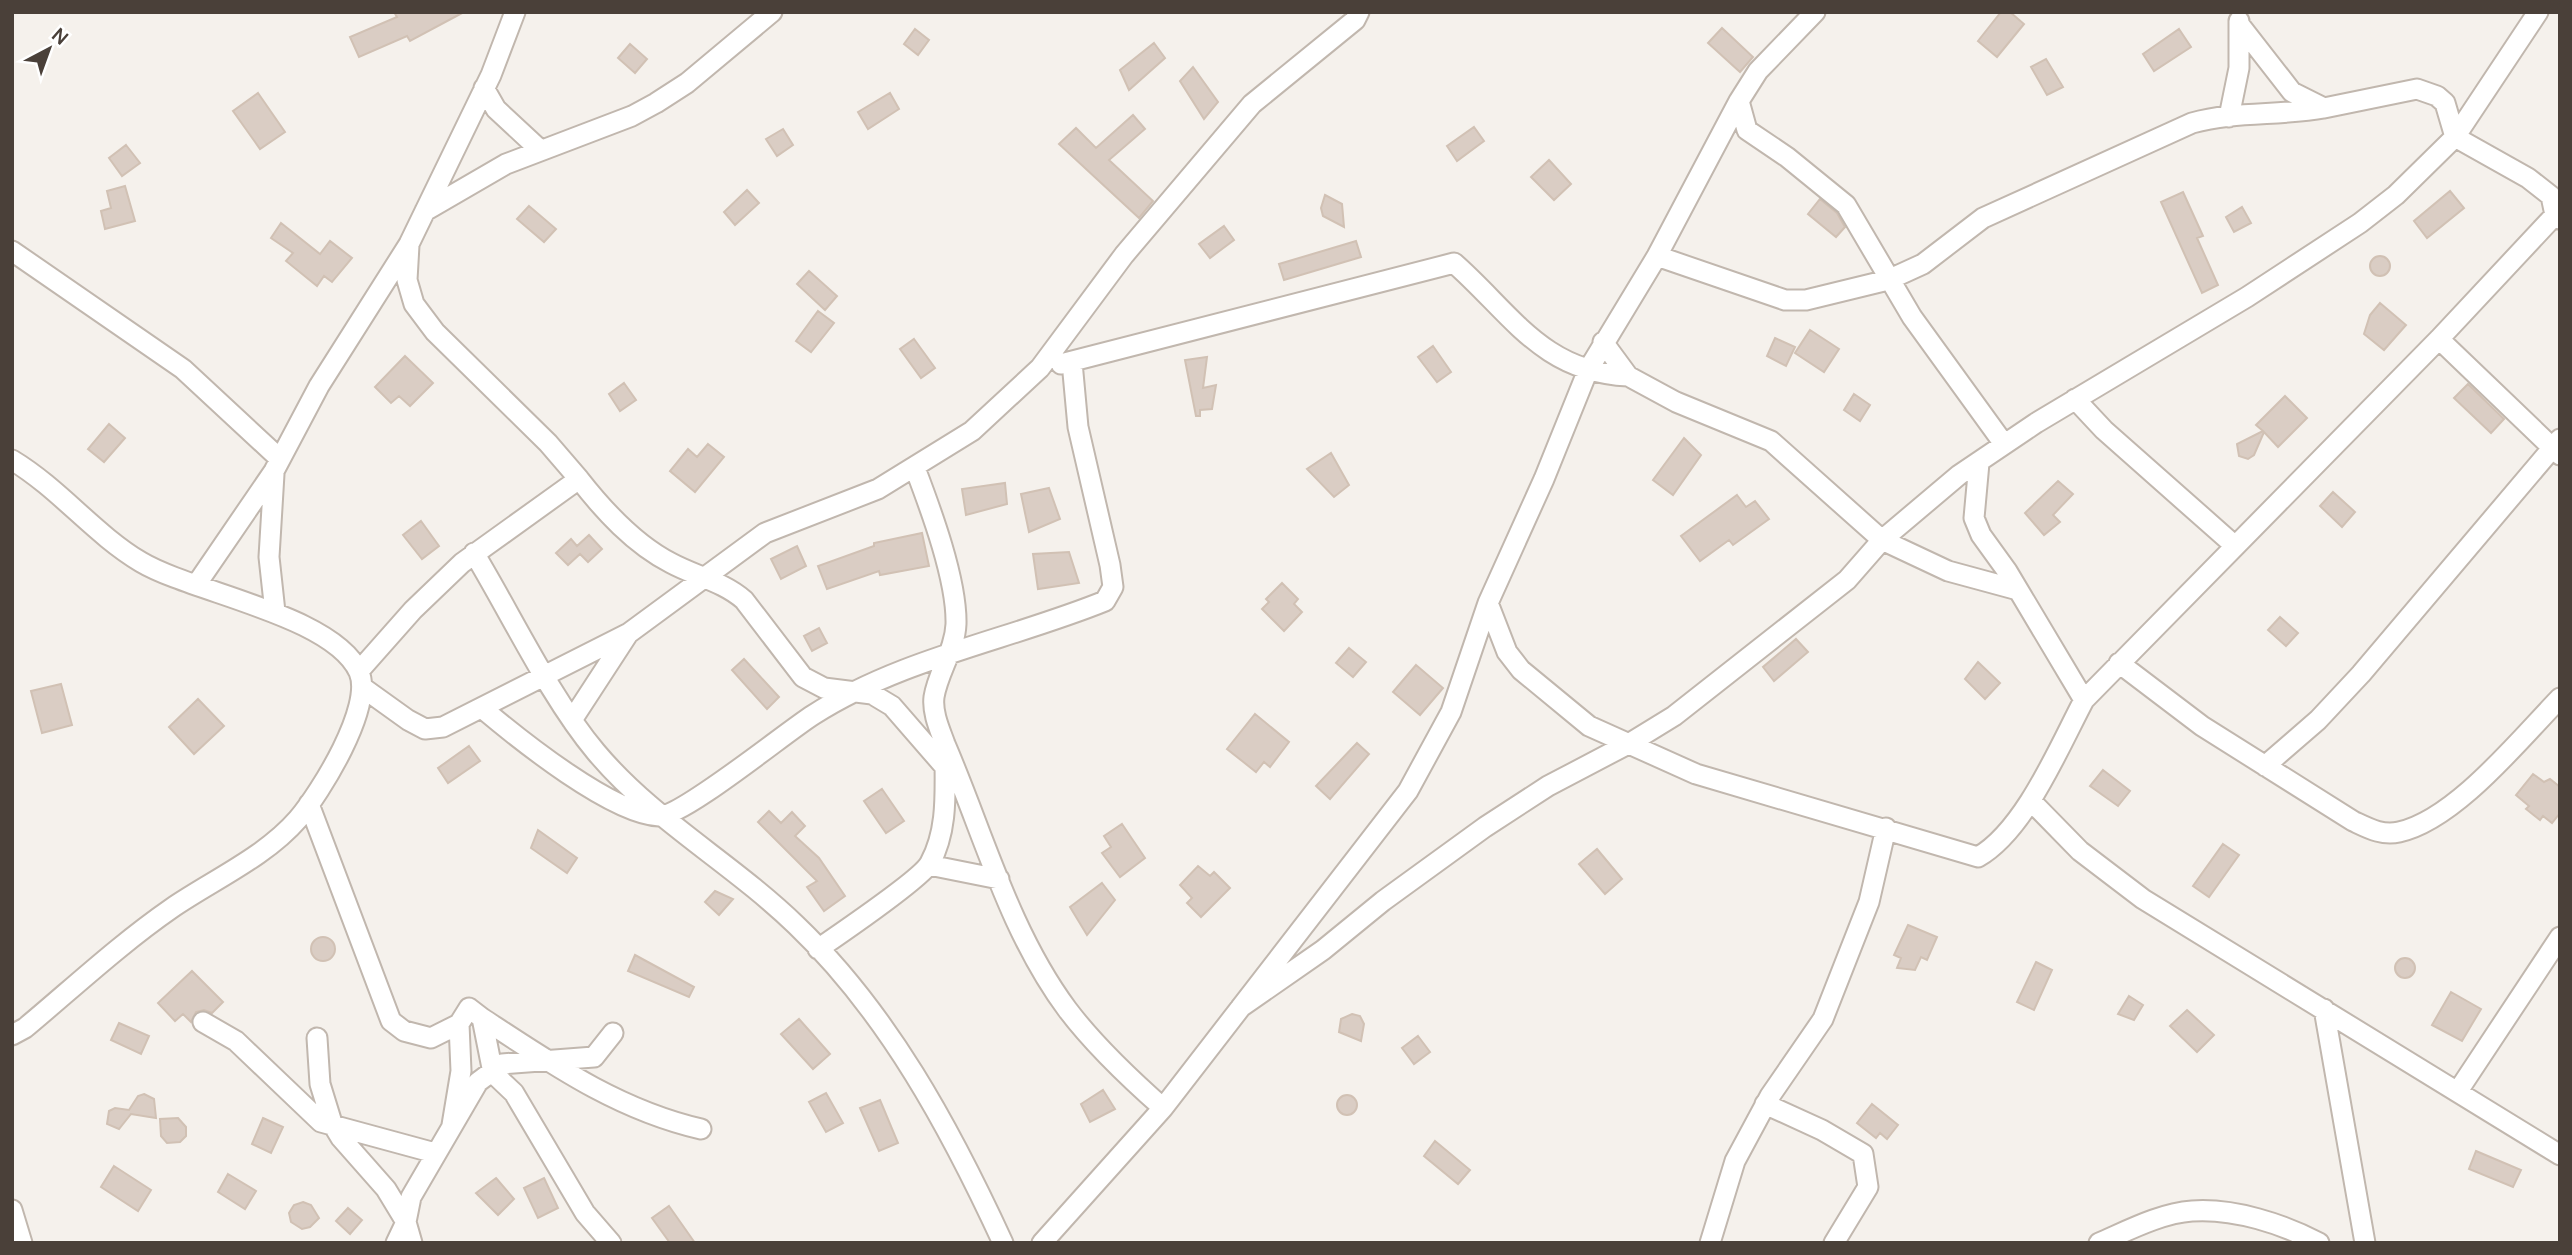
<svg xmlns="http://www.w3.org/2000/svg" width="2572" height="1255" font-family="Manrope,sans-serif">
<rect width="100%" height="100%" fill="#f5f1ec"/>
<path fill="#dacdc4" stroke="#d1c1b4" stroke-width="2" d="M 394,12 L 464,12 L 410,41 L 407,36 L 359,57 L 350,37 L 397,17 Z
M 2001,12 L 2010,12 L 2024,24 L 1997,57 L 1978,41 Z
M 1722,28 L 1753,57 L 1740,72 L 1708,43 Z
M 915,29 L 929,40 L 918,55 L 904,44 Z
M 2179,29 L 2191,47 L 2154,71 L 2143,54 Z
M 1154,43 L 1165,58 L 1129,90 L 1120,70 Z
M 630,44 L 647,59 L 635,73 L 618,58 Z
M 2046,59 L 2063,87 L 2047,95 L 2031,67 Z
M 1193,67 L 1218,102 L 1204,119 L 1180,81 Z
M 258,93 L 285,132 L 260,149 L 233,111 Z
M 890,93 L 899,109 L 868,129 L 858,112 Z
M 1133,115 L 1145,129 L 1109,160 L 1153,201 L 1139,218 L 1059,144 L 1076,128 L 1096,148 Z
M 1474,127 L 1484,141 L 1457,161 L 1447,146 Z
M 783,129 L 793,145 L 777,156 L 766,139 Z
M 126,145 L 140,163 L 122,176 L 109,158 Z
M 1549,160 L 1571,184 L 1554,200 L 1531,177 Z
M 125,186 L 135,221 L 105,229 L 101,211 L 111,208 L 107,191 Z
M 747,190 L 759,203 L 735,225 L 724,212 Z
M 2450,191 L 2464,208 L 2427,238 L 2414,221 Z
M 2183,192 L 2203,236 L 2197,238 L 2218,285 L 2202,293 L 2161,202 Z
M 1325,195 L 1342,204 L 1344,227 L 1323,216 L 1321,208 Z
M 1820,199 L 1837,213 L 1845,227 L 1836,237 L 1808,214 Z
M 529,206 L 556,229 L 544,242 L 517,219 Z
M 2242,207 L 2251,223 L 2234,232 L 2226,217 Z
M 281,223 L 320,254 L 330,241 L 352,258 L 332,282 L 324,276 L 317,286 L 286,261 L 293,253 L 271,238 Z
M 1224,226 L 1234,240 L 1210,258 L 1199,244 Z
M 1356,241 L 1361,257 L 1284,280 L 1279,264 Z
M2370 266a10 10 0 1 1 20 0a10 10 0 1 1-20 0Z
M 809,271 L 837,296 L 825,310 L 797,284 Z
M 2380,303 L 2406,325 L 2384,350 L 2364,334 L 2370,315 Z
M 818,311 L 834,323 L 811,352 L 796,341 Z
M 1810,330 L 1839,349 L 1824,372 L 1795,353 Z
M 1775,338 L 1795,347 L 1786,366 L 1767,356 Z
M 914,339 L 935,368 L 921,378 L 900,349 Z
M 1433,346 L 1451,372 L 1437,382 L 1418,357 Z
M 405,356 L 433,383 L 410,406 L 399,396 L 391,403 L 375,387 Z
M 1207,357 L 1203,388 L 1216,385 L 1212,409 L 1200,410 L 1200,416 L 1196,416 L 1185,360 Z
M 624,383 L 636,400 L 620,411 L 609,394 Z
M 2468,384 L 2504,419 L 2491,433 L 2454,398 Z
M 1854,394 L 1870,405 L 1860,421 L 1844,410 Z
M 2285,396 L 2307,418 L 2278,447 L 2264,432 L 2254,455 L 2248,459 L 2239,456 L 2237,444 L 2263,431 L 2256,425 Z
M 109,424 L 125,438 L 104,462 L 88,449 Z
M 1684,438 L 1701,455 L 1673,495 L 1653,480 Z
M 708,444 L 724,457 L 695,492 L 670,471 L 688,449 L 697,457 Z
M 1331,453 L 1349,485 L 1334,497 L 1307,469 Z
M 2058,481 L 2073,494 L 2053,515 L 2060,522 L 2044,535 L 2025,513 Z
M 1005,483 L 1007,504 L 966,515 L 962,489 Z
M 1049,488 L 1060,519 L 1029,532 L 1021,494 Z
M 2333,492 L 2355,512 L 2342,527 L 2320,506 Z
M 1737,495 L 1746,507 L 1755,501 L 1769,519 L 1733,545 L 1729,540 L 1700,561 L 1681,536 Z
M 421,521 L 439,546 L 422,559 L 403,535 Z
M 922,533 L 929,566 L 880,575 L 879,571 L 827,589 L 818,566 L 874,546 L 874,543 Z
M 589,535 L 602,549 L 588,562 L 580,554 L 568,565 L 556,553 L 571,539 L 577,546 Z
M 797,546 L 806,566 L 781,579 L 771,559 Z
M 1069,552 L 1079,583 L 1038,589 L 1033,554 Z
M 1282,583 L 1298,599 L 1294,604 L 1302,612 L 1284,631 L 1262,609 L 1269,602 L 1266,599 Z
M 2280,617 L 2298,633 L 2286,646 L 2268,630 Z
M 819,628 L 827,643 L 812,651 L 804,636 Z
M 1796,639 L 1808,652 L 1774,681 L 1763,667 Z
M 1349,648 L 1366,662 L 1353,677 L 1336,663 Z
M 744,659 L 779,697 L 767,709 L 732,670 Z
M 1978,662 L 2000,683 L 1985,699 L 1965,679 Z
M 1416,665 L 1443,688 L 1420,715 L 1393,692 Z
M 61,684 L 72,725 L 42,733 L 31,691 Z
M 198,699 L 224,726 L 194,754 L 169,727 Z
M 1255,714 L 1289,742 L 1270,767 L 1264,762 L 1256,772 L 1227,749 Z
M 1357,743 L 1369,754 L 1330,799 L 1316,786 Z
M 469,746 L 480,761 L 448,783 L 438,768 Z
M 2103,770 L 2130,791 L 2118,806 L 2090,786 Z
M 2533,774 L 2544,782 L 2550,779 L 2560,787 L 2560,813 L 2552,823 L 2543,816 L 2540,820 L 2526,809 L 2529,806 L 2516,795 Z
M 882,789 L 904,821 L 886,833 L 864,801 Z
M 769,811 L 781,823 L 792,812 L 805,826 L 795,836 L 819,858 L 845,896 L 824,911 L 807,887 L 817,881 L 758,822 Z
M 1122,824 L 1145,858 L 1120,877 L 1102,853 L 1111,847 L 1104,836 Z
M 538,830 L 577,858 L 567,873 L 531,848 Z
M 2223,844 L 2239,855 L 2209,897 L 2193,886 Z
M 1597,849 L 1622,879 L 1605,894 L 1579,864 Z
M 1198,866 L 1210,876 L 1214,872 L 1230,888 L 1201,917 L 1187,903 L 1192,898 L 1180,885 Z
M 1102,883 L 1115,900 L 1087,935 L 1070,907 Z
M 715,891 L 733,899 L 719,915 L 705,902 Z
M 1908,925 L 1937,937 L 1927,960 L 1921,957 L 1915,970 L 1897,968 L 1901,958 L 1894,955 Z
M311 949a12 12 0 1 1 24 0a12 12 0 1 1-24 0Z
M 635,955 L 694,987 L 689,997 L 628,971 Z
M2395 968a10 10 0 1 1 20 0a10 10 0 1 1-20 0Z
M 2036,962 L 2052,970 L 2034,1010 L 2017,1002 Z
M 192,971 L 223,1002 L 212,1013 L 204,1010 L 196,1012 L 191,1022 L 183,1014 L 175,1021 L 158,1003 Z
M 2451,992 L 2481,1009 L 2462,1041 L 2432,1025 Z
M 2129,996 L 2143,1005 L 2134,1020 L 2118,1014 Z
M 2187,1010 L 2214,1035 L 2197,1052 L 2170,1026 Z
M 1352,1014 L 1360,1016 L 1364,1024 L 1361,1041 L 1339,1032 L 1341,1019 Z
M 799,1019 L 830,1054 L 813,1069 L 781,1034 Z
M 119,1023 L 149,1036 L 141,1054 L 111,1040 Z
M 1418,1036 L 1430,1052 L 1414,1064 L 1402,1048 Z
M 1103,1090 L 1115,1109 L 1090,1122 L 1081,1104 Z
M 826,1093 L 843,1123 L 826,1132 L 809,1102 Z
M 144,1094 L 154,1099 L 156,1118 L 131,1114 L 119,1129 L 107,1124 L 109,1111 L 115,1108 L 129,1110 L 138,1096 Z
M1337 1105a10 10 0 1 1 20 0a10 10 0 1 1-20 0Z
M 880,1100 L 898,1143 L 879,1151 L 860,1108 Z
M 1872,1104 L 1898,1125 L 1887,1139 L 1880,1133 L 1876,1138 L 1857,1123 Z
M 178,1118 L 186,1127 L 186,1136 L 180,1142 L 167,1143 L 161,1136 L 160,1119 Z
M 263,1118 L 283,1127 L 271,1153 L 252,1144 Z
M 1435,1141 L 1470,1170 L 1458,1184 L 1424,1156 Z
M 2476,1151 L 2521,1170 L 2513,1187 L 2469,1169 Z
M 114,1166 L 151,1190 L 138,1211 L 101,1187 Z
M 228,1174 L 256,1191 L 245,1209 L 218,1192 Z
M 496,1178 L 514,1199 L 498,1215 L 476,1193 Z
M 544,1178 L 558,1208 L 538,1218 L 524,1188 Z
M 303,1202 L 311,1205 L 319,1218 L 310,1227 L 302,1229 L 291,1222 L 289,1213 L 294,1205 Z
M 669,1206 L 695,1243 L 670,1243 L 652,1218 Z
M 348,1208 L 362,1220 L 350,1234 L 336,1221 Z"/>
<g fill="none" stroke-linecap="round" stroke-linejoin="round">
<defs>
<path id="street" d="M 2239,24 L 2292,92 L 2324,108 L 2417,89 L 2437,96 L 2445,103 L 2455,137 L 2528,178 L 2551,196 L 2555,215 L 2560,219
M 484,88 L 496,109 L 539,149
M 1739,101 L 1747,130 L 1787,157 L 1846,205 L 1912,317 L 2004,444
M 2229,117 L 2239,68 L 2239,21
M 425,211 L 506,164 L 632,116 L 656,103 L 687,83 L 772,12
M 12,251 L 183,369 L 280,459
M 1657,256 L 1785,300 L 1806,300 L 1888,280 L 1923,264 L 1983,218 L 2192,123 C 2234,111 2280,116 2324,108
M 2439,339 L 2560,455
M 1603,342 L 1628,376 L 1676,402 L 1771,441 L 1882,540 L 1948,571 L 2018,590
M 1061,364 L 1454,263 C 1511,313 1542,372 1628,376
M 2075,399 L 2104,430 L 2234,545
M 12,460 C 60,489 94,534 141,562 C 193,593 333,615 359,672 C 374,707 320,793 298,819 C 265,857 213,880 172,908 C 120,944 74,987 25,1028 L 12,1035
M 915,468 C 931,510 957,580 956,624 C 955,650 938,672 934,697 C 932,713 940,730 945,744 C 983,832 1009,931 1067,1009 C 1094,1045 1129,1078 1163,1108
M 274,474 L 269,557 L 275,612
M 579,479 C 604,511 634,544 671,563 C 695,576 724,582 744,600 L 803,677 L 824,688 L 872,694 L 892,706 L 945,767
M 474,553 C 512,616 550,697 596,752 C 653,820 732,863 796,925 C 888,1013 950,1128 1003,1243
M 196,585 L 274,471 L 319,386 L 409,244 L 491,75 L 515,12
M 1488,603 L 1507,652 L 1521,670 L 1589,726 L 1696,774 L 1978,857 C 2025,830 2059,747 2084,700 L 2007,571 L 1981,535 L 1974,518 L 1979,463
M 2119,663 L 2202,726 L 2353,821 C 2368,828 2382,836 2399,832 C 2455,820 2520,739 2560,698
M 359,671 L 413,610 L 462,563 L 579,479 L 548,443 L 435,332 L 414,304 L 407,280 L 409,245
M 362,687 L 408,720 L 425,729 L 443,727 L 629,633 L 765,533 L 878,489 L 972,431 L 1040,368 L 1124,255 L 1252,104 L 1355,20 L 1359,12
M 2084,700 L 2439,339 L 2555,215
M 483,709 C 520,740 612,814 659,816 C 682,817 786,732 813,715 C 902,658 1009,640 1105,601 L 1113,587 L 1110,565 L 1078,427 L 1072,362
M 572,720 L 628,634
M 2265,766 L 2318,720 L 2361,674 L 2560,439
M 2031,801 L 2080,851 L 2143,899 L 2560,1155
M 309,804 L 391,1021 L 404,1031 L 431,1038 L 459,1024
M 929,865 L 999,879
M 818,949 C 837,936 922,878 930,863 C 948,830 945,792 945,756
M 1241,1007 L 1323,950 L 1383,901 L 1485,827 L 1548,786 L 1630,743 L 1674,716 L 1847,580 L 1882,540 L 1959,475 L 2036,423 L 2247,297 L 2360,223 L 2396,195 L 2455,137 L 2538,12
M 2324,1009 L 2365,1243
M 482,1018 C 552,1064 618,1110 701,1129
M 203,1022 L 236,1041 L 321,1122 L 435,1153
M 317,1038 L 320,1084 L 332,1123 L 341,1138 L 386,1189 L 406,1222 L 396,1243
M 2458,1091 L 2560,937
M 1765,1104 L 1822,1130 L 1863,1154 L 1868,1187 L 1834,1243
M 452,1125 L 461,1071 L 459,1024 L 469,1008 L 482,1018 L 493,1073 L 514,1093 L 585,1213 L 611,1243
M 12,1210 L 22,1243
M 412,1243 L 406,1222 L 411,1197 L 478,1082 L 502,1064 L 594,1057 L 613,1033
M 1042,1243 L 1163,1108 L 1408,791 L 1451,712 L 1488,603 L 1544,479 L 1588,370 L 1657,256 L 1739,101 L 1758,71 L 1815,12
M 1710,1243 L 1735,1161 L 1770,1096 L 1823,1019 L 1869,902 L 1886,828
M 2099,1243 C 2127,1231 2161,1213 2192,1211 C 2234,1208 2283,1224 2319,1243"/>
</defs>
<use href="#street" stroke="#c1b7ae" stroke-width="23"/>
<use href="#street" stroke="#fff" stroke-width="19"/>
</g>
<rect width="2572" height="1255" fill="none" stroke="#4a4039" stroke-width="28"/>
<g transform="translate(49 49) rotate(41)" stroke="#ffffff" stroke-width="5" paint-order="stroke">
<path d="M0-5L12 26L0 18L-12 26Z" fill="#4a4039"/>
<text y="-10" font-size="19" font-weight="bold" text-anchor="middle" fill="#4a4039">N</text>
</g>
</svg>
